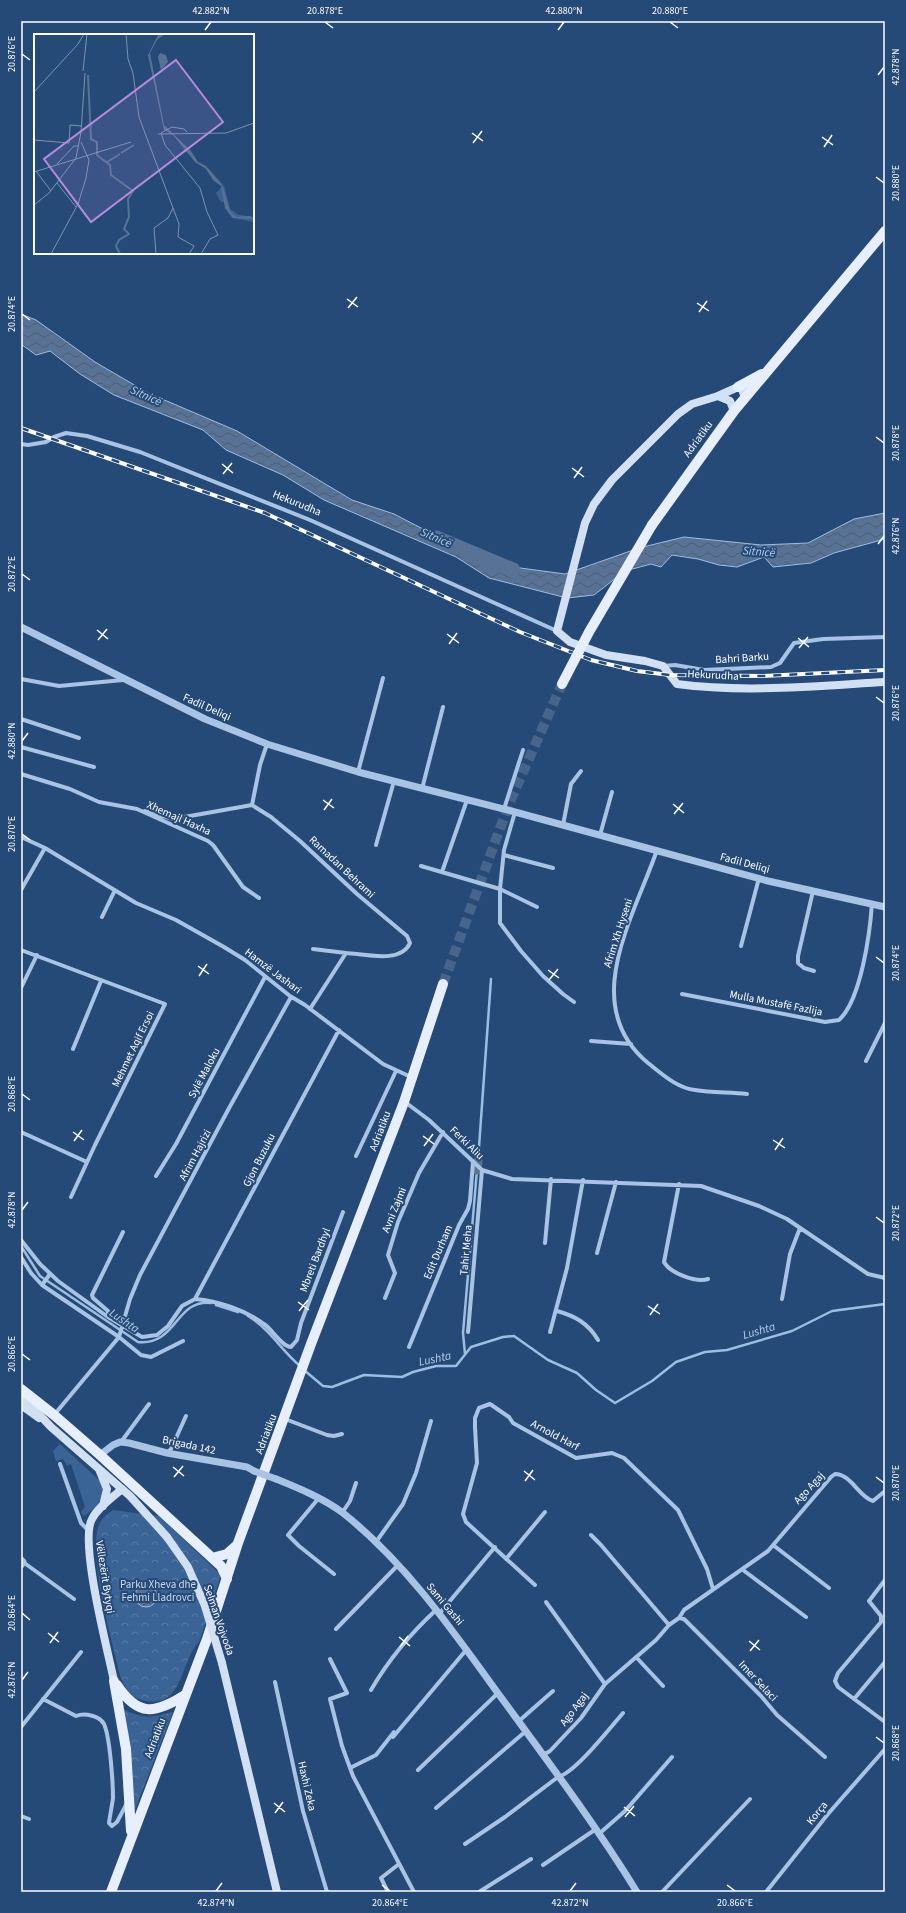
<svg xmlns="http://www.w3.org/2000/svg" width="906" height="1913" font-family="'Source Sans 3',sans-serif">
<defs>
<pattern id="park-crowns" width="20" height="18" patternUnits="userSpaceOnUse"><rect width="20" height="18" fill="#3a6495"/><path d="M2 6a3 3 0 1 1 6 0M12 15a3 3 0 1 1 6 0" fill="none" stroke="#587ba5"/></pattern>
<pattern id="water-waves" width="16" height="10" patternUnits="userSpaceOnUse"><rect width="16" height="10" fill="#577294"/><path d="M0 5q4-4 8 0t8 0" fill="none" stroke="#515d6c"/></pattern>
</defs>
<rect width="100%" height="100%" fill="#264a78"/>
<path fill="#3a6495" d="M 60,1444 L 101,1482 L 104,1497 L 96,1507 L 84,1516 L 81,1512 L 85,1507 L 71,1464 L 67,1466 L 63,1459 L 56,1461 L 53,1451 Z"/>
<path fill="url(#park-crowns)" d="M 113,1510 L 159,1516 L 221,1575 L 199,1642 C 180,1661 184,1707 147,1701 C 130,1699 127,1690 120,1676 C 113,1644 86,1550 100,1523 C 102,1518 109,1513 113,1510 Z
M 123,1709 C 144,1720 152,1717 173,1712 L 132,1817 Z"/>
<path fill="url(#water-waves)" stroke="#9dbee3" d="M 21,314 L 36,320 L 95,362 L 148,393 L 237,431 L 352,500 L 394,514 L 481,559 L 513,567 L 565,574 L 639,548 L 684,537 L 761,545 L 808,543 L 854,519 L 885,513 L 885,539 L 834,553 L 811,563 L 773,567 L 764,557 L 737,567 L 719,565 L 698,559 L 672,555 L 661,567 L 651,564 L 625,571 L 594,595 L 567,598 L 489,578 L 456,557 L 324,500 L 283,475 L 226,450 L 203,430 L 114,395 L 80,374 L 50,351 L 36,355 L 21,344 Z
M135 1596a11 11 0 1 1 22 0a11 11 0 1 1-22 0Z"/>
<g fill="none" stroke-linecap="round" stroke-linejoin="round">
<path stroke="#9dbee3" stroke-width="2.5" d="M 478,1161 L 491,979
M 21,1246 L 40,1276 L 138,1342 C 177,1346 175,1299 211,1303
M 216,1305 L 238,1312
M 248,1316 C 271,1330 280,1349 300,1366
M 465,1354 L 463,1333 L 477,1170
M 304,1370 L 323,1386 L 332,1387 L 364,1375 L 402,1377 L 413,1372 L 436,1366 L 456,1366 L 471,1347 L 503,1337 L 514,1336 L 548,1360 L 577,1373 L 596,1390 L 615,1403 L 652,1381 L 676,1362 L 705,1352 L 727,1350 L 792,1331 L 832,1311 L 885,1304"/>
<path stroke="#577294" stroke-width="9" d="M 477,1170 L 478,1161"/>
<path stroke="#577294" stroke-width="15" d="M 436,538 L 513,570"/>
<path stroke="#47658c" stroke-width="10" stroke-dasharray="10 5" stroke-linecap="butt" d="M 443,984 L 509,804 L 562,684"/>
<path stroke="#a8c3e3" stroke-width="4" d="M 21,444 L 28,445 L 46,442 L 54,437 L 66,433 L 87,436 L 140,452 L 310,520 L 557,631
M 663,666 L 675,665 L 704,670 L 771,667 L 780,663 L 794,643 L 823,639 L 885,637
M 21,679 L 59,686 L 123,680
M 21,719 L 79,738
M 267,744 L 260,765 L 252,805 L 271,817 L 300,841 L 357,894 L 407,936 L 410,943 C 401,964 365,954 346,953 L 310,1009
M 21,747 L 94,767
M 358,772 L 383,678
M 21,774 L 70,789 L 99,802 L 137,809 L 208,841 L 213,845 L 243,887 L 259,898
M 422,789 L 443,707
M 504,809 L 523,750
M 145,811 L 173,819 L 252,805
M 515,812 L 504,850 L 500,889 L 500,923 L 521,951 L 543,976 L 563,994 L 574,1002
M 563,825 L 571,784 L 581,771
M 600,835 L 612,792
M 21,837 L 45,848 L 136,903 L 176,920 L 224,947 L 245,960 L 290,996 L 305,1005 L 383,1064 L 411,1077
M 376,845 L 394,781
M 657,850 C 634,917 578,1005 648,1063 C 662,1074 677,1088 695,1090 C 712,1093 730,1092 747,1094
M 504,855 L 553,868
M 421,866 L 500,889 L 537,907
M 442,872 L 467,800
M 21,890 L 45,848
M 813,891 L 798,956 L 798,963 L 804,968 L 814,971
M 102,917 L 115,890
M 741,946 L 759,878
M 313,949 L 346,953
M 21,950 L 165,1004 L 95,1145 L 71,1197
M 21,988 L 37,955
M 682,994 L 825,1022 L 839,1020 C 861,1000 870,933 872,903
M 591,1041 L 631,1044
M 73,1049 L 101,981
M 866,1061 L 885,1023
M 405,1102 L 429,1120 L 482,1170 L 512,1179 L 701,1186 L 759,1206 L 787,1219 L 868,1274 L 885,1278
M 21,1132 L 87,1162
M 356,1156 L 396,1071
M 156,1176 L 176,1144 L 265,977
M 679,1184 L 664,1262 C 670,1273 696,1283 708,1279
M 21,1240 L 40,1264 L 58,1281 L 108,1317 L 142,1337 L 157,1335 L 168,1326 L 182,1306 L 195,1299 C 218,1301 245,1310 264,1324 C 273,1330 282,1347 291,1347 L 297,1340 L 301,1323 L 343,1212
M 545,1243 L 551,1179
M 597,1253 L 616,1182
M 21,1257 L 31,1273 L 42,1285 L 119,1337 L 141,1355 L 151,1357 L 183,1341
M 42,1285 L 50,1274
M 385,1298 L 395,1273 L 388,1255 L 398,1222 L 419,1173 L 443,1132
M 195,1299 L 339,1030
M 782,1299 L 790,1254 L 800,1228
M 557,1311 C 575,1316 588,1323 598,1340
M 108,1317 L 108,1311 L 93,1298 L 92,1295 L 123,1232
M 468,1332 L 482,1170
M 550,1332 L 567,1268 L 583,1180
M 409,1347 L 459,1225 L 468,1209 L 470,1201 L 473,1162
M 54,1415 L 119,1337 L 130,1299 L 140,1275 L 228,1110 L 291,997
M 285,1419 L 327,1435 L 334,1436 L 342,1434
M 121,1442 L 149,1404
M 167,1453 L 171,1449 L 186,1416
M 60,1464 L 81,1523 L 88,1530
M 318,1499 L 288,1535 L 299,1546 L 334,1574
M 342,1513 L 350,1501 L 356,1483
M 591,1535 L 601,1545 L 669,1625
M 376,1542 L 403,1504 L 416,1473 L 431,1421
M 773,1545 L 829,1588
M 506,1559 L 545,1512
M 23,1562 L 74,1599
M 743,1570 L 806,1617
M 885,1580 L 869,1601 L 881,1616 L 881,1622 L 838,1673 L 835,1681 L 838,1687 L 885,1722
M 535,1585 L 466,1522 L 463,1514 L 477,1463 L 475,1427 L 475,1418 L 479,1408 L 490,1404 L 509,1417 L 513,1423 L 576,1458 L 612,1453 L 624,1458 L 678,1510 L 707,1569 L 713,1589
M 546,1602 L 605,1684
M 439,1614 L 495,1547
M 679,1618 L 684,1619 L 761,1696 L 777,1715 L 825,1757
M 336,1629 L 398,1565
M 636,1657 L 663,1686
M 330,1659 L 347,1693 L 330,1699 L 342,1746 L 353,1776 L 414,1892
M 275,1682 L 303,1811 L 327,1892
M 371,1690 C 389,1659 410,1634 436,1610
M 43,1699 L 76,1716 C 84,1713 99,1715 104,1724 C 110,1737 113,1783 113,1798 C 112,1806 110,1815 109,1823 L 112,1826 L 117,1822 L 127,1803
M 854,1699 L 885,1662
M 519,1721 L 553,1691
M 21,1727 L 81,1652
M 393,1737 L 467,1649
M 543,1755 L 550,1751 L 581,1718 L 605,1684 L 656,1640 L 669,1625 L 679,1618 L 684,1610 L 768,1551 L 831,1477 L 835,1474 C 851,1474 859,1497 873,1501 L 885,1491
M 350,1768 L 376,1755 L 394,1732
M 418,1770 L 498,1693
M 436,1808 L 526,1731
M 21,1816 L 29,1819
M 600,1833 L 625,1811 L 672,1757
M 465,1844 L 505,1817 L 558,1777 C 575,1773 610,1728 623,1713
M 543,1865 L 596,1829
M 388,1892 L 381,1878 L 399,1864
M 479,1892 L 531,1859
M 662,1892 L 750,1799
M 766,1892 L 828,1814 L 885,1749"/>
<path stroke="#a8c3e3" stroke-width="7" d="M 21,627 L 205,719 L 267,744 L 358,772 L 515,812 L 768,881 L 885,907
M 100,1455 L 113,1445 L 120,1442 L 129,1443 L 167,1453 L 247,1467 L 254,1471
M 276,1479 C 298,1488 323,1498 343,1513 C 406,1563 453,1631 500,1696 C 547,1760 595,1824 637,1892
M 21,1560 L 23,1562 L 21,1565"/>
<path stroke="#d1e0f3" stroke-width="8" d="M 718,396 L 730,401 L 734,411
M 745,398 L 742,389 L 738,387 L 718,396 L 692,404 L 678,414 L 612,480 L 594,504 L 585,523 L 557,631 L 570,642 L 606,655 L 645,661 L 663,666 L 677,684 C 745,693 816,686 885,682
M 21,1395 L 51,1427 L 130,1496 L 167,1537
M 21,1405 L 39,1418
M 99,1469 L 107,1489 L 103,1506
M 222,1663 L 277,1892
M 114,1681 C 108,1651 79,1541 92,1519 C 98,1507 112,1498 122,1489"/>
<path stroke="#e7effc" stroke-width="10" d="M 738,387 L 762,374
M 652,525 L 734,411 L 885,231
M 21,1389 L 54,1415 L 100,1455 L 221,1566 L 227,1579
M 212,1558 L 227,1554 L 237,1545
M 114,1681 L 126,1749 L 131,1831
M 117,1685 C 138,1717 155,1714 185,1695
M 111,1892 L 207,1639 L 238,1543 L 311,1344 L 404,1102 L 443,984"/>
<defs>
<path id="rail" d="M 21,428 L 265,513 L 520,632 L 591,660 L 637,671 L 670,675 L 763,676 L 885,670"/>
</defs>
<use href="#rail" stroke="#fff" stroke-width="4"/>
<use href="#rail" stroke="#264a78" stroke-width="2.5" stroke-dasharray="8" stroke-linecap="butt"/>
<path stroke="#a8c3e3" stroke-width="7" d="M 254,1471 L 276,1479"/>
<path stroke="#d1e0f3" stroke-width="8" d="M 167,1537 L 188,1567 L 205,1606 L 222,1663"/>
<path stroke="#e7effc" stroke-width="10" d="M 562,684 L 589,632 L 652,525"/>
</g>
<path fill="none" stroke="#fff" stroke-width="1.5" d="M 325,22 L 333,28M 670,22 L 678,28M 205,30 L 211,22M 558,30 L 564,22M 22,54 L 30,60M 878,75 L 884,67M 472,133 L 483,141M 822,137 L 833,145M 473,143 L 482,131M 824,147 L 832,135M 876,177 L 884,183M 347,299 L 358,307M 697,303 L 709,311M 348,308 L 357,297M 699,312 L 707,301M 22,314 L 30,320M 876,437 L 884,443M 222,464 L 233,473M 572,468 L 584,477M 223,474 L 232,463M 574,478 L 582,467M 878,544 L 884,536M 22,574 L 30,580M 97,630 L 108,639M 447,634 L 459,643M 798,638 L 809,647M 98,640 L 107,629M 449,644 L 457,633M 799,648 L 808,637M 876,697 L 884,703M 22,741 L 28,733M 323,800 L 334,808M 673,804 L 684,813M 324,810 L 332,799M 674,814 L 683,803M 22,834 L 30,840M 876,957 L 884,963M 198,966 L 209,974M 548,970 L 559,978M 199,976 L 207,964M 549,980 L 558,969M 22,1094 L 30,1100M 73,1132 L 84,1140M 423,1136 L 434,1144M 773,1140 L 785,1148M 74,1141 L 82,1130M 424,1146 L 433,1134M 775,1150 L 783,1138M 22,1210 L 28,1202M 876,1217 L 884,1223M 298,1302 L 309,1310M 648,1306 L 660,1314M 299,1311 L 308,1300M 650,1315 L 658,1304M 22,1354 L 30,1360M 173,1467 L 184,1476M 524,1471 L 535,1480M 174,1477 L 183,1466M 876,1477 L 884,1483M 525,1481 L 533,1470M 22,1613 L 30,1620M 48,1633 L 59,1642M 399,1637 L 410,1646M 749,1641 L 760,1650M 50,1643 L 58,1632M 400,1647 L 408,1636M 750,1651 L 759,1640M 22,1680 L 28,1672M 876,1737 L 884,1743M 274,1803 L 285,1812M 624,1807 L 635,1816M 275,1813 L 283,1802M 625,1817 L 634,1806M 382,1885 L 390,1891M 727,1885 L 735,1891M 216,1891 L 222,1883M 570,1891 L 576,1883"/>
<g text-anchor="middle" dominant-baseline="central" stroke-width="4" stroke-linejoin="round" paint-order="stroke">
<g font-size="11" fill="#fff" stroke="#264a78">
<text transform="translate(698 439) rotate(-54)">Adriatiku</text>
<text transform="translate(297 503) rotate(22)">Hekurudha</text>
<text transform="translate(742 658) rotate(-4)">Bahri Barku</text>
<text transform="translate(713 675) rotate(3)">Hekurudha</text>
<text transform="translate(207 707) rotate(24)">Fadil Deliqi</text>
<text transform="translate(179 818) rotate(24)">Xhemajl Haxha</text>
<text transform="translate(745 863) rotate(15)">Fadil Deliqi</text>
<text transform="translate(342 867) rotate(43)">Ramadan Behrami</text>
<text transform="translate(618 933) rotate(-72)">Afrim Xh Hyseni</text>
<text transform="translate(273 971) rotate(37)">Hamzë Jashari</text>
<text transform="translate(776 1003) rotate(11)">Mulla Mustafë Fazlija</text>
<text transform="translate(133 1049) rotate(-64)">Mehmet Aqif Ersoi</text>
<text transform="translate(204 1073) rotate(-62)">Sylë Maloku</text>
<text transform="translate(380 1131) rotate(-69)">Adriatiku</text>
<text transform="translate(467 1143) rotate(44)">Ferki Aliu</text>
<text transform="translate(195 1155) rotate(-62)">Afrim Hajrizi</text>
<text transform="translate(259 1160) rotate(-63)">Gjon Buzuku</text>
<text transform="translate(394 1210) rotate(-68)">Avni Zajmi</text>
<text transform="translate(466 1250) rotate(-85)">Tahir Meha</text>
<text transform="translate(438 1252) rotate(-67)">Edit Durham</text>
<text transform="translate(315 1260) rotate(-69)">Mbreti Bardhyl</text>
<text transform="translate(266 1434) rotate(-69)">Adriatiku</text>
<text transform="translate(555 1435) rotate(28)">Arnold Harf</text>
<text transform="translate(189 1445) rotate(12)">Brigada 142</text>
<text transform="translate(809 1488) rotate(-47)">Ago Agaj</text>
<text transform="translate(105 1577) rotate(81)">Vëllezërit Bytyqi</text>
<text transform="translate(445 1604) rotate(50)">Sami Gashi</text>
<text transform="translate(219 1620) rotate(71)">Selman Vojvoda</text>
<text transform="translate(758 1681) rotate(47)">Imer Selaci</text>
<text transform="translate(574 1709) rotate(-53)">Ago Agaj</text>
<text transform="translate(155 1738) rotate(-69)">Adriatiku</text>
<text transform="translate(307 1786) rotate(77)">Haxhi Zeka</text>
<text transform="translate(817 1813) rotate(-51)">Korça</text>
</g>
<g font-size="11" fill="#cbddf2" stroke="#264a78">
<text x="158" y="1584">Parku Xheva dhe<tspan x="158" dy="13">Fehmi Lladrovci</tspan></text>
</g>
<g font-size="12" font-style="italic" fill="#b3cdeb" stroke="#264a78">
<text transform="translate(146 396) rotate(24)">Sitnicë</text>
<text transform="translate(436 538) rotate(23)">Sitnicë</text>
<text transform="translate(759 552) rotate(4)">Sitnicë</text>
<text transform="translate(124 1321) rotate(34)">Lushta</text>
<text transform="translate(759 1331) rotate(-16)">Lushta</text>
<text transform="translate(435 1359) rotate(-12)">Lushta</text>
</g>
</g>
<g transform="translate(34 34)">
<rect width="220" height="220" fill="#264a78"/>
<path d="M 190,151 L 196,175 L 205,181 L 220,183 L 220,188 L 198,184 L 191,174 L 191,168 L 187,168 L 182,159 Z" fill="#3a6495"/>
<path d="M 131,0 L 123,6 L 116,19 L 130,91 L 157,117 L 164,128 L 172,132 L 188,150 L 196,177 L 202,183 L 216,182 L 220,185 L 199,184 L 191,174 L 187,152 L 179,146 L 172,135 L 161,128 L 139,101 L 130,96 L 114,21 L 124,1 ZM 126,19 L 132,21 L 134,28 L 127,36 L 124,23 Z" fill="#577294"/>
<path fill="none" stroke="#577294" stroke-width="2" d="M 54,41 L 57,105 L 63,108 L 63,121 L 76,131 L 77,141 L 99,157 L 94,165 L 95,183 L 90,195 L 95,200 L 85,206 L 82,212 L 86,220M 87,119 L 100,111M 73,128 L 86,120"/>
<path fill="none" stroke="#7d92ae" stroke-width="1" d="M 92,0 L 94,25 L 99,39 L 105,83 L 145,190 L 144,203 L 160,212 L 155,220M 49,37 L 53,0M 0,58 L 44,10 L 50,0M 47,98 L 51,39M 153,98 L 150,95 L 138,93 L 127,99 L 131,111 L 166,154 L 173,178 L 184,201 L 176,205 L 167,220M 124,100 L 192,99 L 220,89M 0,106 L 35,109 L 36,91 L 47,92M 23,130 L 40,112 L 45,112M 2,137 L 17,157M 0,138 L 97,108M 23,149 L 42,173M 0,171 L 15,159 L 42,124 L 47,98M 17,220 L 44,170 L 52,144 L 55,126 L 47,108M 122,220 L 120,194 L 134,184 L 139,174"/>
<path fill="#b68bdc" fill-opacity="0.15" stroke="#b68bdc" stroke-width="2" d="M 142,26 L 189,88 L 57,188 L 10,125 Z"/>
<rect width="220" height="220" fill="none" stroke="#fff" stroke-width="2"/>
</g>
<rect width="906" height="1913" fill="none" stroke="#264a78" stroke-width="44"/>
<rect x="22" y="22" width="862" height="1869" fill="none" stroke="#fff" stroke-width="1.5"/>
<g font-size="10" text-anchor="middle" fill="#fff">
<text x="211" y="14">42.882°N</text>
<text x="325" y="14">20.878°E</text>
<text x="564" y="14">42.880°N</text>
<text x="670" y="14">20.880°E</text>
<text transform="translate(11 54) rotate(-90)" y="4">20.876°E</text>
<text transform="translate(895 67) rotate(-90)" y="4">42.878°N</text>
<text transform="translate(895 183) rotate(-90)" y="4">20.880°E</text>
<text transform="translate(11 314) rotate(-90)" y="4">20.874°E</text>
<text transform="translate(895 443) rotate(-90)" y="4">20.878°E</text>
<text transform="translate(895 536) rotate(-90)" y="4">42.876°N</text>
<text transform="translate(11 574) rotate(-90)" y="4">20.872°E</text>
<text transform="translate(895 703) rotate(-90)" y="4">20.876°E</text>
<text transform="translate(11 741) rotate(-90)" y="4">42.880°N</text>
<text transform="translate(11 834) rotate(-90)" y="4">20.870°E</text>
<text transform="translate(895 963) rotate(-90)" y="4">20.874°E</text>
<text transform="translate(11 1094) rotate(-90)" y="4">20.868°E</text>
<text transform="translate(11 1210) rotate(-90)" y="4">42.878°N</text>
<text transform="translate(895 1223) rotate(-90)" y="4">20.872°E</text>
<text transform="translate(11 1354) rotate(-90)" y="4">20.866°E</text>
<text transform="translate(895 1483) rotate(-90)" y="4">20.870°E</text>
<text transform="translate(11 1613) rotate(-90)" y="4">20.864°E</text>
<text transform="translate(11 1680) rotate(-90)" y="4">42.876°N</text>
<text transform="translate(895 1743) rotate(-90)" y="4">20.868°E</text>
<text x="216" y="1906">42.874°N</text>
<text x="390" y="1906">20.864°E</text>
<text x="570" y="1906">42.872°N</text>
<text x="735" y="1906">20.866°E</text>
</g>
</svg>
